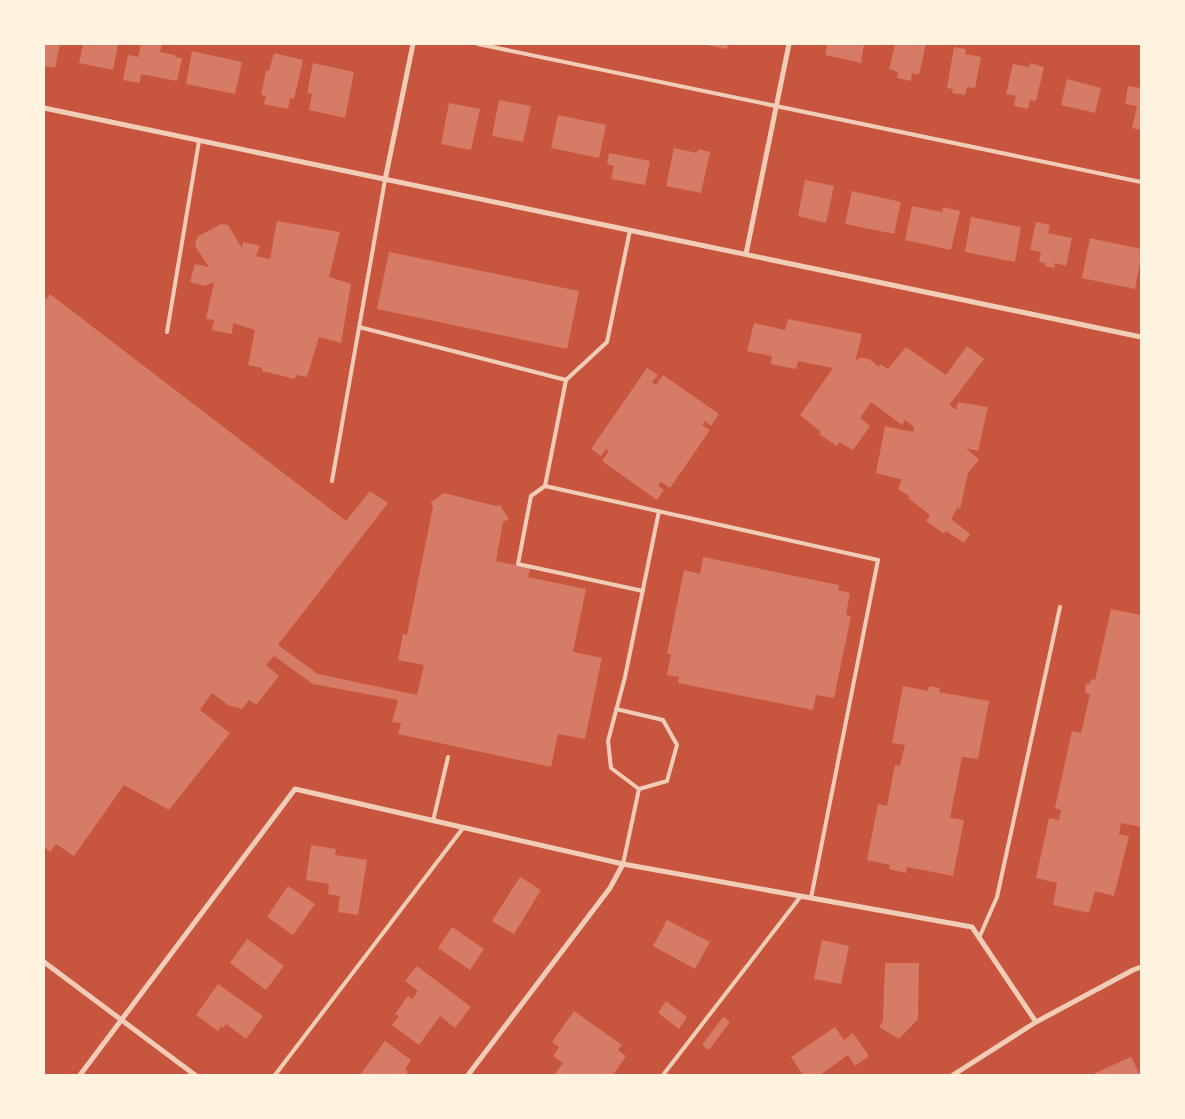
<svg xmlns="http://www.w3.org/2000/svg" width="1185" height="1119" font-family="'Fira Sans',sans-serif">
<rect width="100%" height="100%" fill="#c8553d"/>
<path fill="#d67c66" d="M 44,44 L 60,44 L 55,68 L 44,66 Z
M 83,44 L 118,44 L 113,70 L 79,63 Z
M 141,44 L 162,44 L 160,52 L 175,55 L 175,57 L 182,58 L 177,81 L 141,74 L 140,83 L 123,80 L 128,55 L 138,57 Z
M 701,44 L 728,44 L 727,49 Z
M 827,44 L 864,44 L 861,63 L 825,55 Z
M 895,44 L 926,44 L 919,75 L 912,73 L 911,81 L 897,78 L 898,72 L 889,69 Z
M 954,47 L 966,49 L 965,54 L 981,57 L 975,88 L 967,87 L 965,95 L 952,93 L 953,89 L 947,88 Z
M 192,51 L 242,62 L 235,94 L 186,84 Z
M 274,53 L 303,60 L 294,99 L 290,98 L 288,109 L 264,104 L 266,96 L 261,95 L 266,71 L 269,71 Z
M 313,63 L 354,72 L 345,118 L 309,110 L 312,94 L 307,93 Z
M 1030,63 L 1044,67 L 1036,101 L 1030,100 L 1028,109 L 1014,106 L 1016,96 L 1006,94 L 1013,64 L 1029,67 Z
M 1067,79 L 1101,88 L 1095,113 L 1061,105 Z
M 1128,86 L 1141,88 L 1141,130 L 1132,128 L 1137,106 L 1125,104 Z
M 499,100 L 531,106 L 523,142 L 492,136 Z
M 449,103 L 480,109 L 471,150 L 441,144 Z
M 558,115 L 606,125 L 599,158 L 551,148 Z
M 674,148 L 697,153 L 698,149 L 710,152 L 701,193 L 666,186 Z
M 609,153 L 650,161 L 645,185 L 611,179 L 614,166 L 607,164 Z
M 805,180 L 834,186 L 826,223 L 798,216 Z
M 852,191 L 901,202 L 894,234 L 845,224 Z
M 912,206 L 942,212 L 943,207 L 960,211 L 951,250 L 905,240 Z
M 971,217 L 1021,227 L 1015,262 L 965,252 Z
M 277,221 L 340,232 L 329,277 L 351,284 L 341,343 L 319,337 L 307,377 L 296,375 L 295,379 L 262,371 L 262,368 L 248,365 L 255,330 L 233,323 L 232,334 L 212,330 L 214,320 L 206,319 L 214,282 L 205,286 L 190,282 L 195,264 L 209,267 L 195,246 L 197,237 L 221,224 L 228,225 L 242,248 L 243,242 L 260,246 L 256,256 L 270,259 Z
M 1036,222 L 1050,225 L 1048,233 L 1072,238 L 1066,266 L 1055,263 L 1054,268 L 1045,266 L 1046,263 L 1039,262 L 1041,252 L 1030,250 Z
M 1090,238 L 1141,249 L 1141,258 L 1135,289 L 1082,278 Z
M 389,252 L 579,291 L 567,349 L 377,309 Z
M 50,294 L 346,521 L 370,491 L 388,503 L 278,645 L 318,674 L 417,695 L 424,665 L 398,660 L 403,634 L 407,635 L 433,507 L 431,502 L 444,493 L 496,506 L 500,505 L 509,519 L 503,522 L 496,561 L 530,568 L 528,577 L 586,589 L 573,652 L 602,658 L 585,739 L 558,734 L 551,767 L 398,734 L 401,723 L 392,722 L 398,700 L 313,684 L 274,656 L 266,665 L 279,676 L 256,705 L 249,700 L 242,709 L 228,705 L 212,693 L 200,710 L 230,733 L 169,810 L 124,785 L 74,856 L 56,844 L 50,852 L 44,847 L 44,302 Z
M 788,319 L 862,334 L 855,362 L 859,358 L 863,358 L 869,359 L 879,367 L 880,364 L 888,369 L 906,347 L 946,375 L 967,346 L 984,359 L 949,405 L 956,410 L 958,402 L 988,407 L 978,451 L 966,448 L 979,460 L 968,473 L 960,509 L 957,508 L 951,519 L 970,534 L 964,543 L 946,531 L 944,534 L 926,521 L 930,515 L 908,498 L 909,496 L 898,489 L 901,481 L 903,480 L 876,473 L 885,426 L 913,432 L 914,427 L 905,420 L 902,425 L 871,402 L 860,418 L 870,426 L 853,450 L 839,442 L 837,446 L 819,434 L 821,432 L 800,415 L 833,368 L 798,361 L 796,369 L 771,364 L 772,356 L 747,351 L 754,323 L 785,330 Z
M 647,368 L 658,375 L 652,382 L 656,385 L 663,375 L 719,414 L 711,426 L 705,421 L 702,425 L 710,430 L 670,488 L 661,482 L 658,486 L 664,490 L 657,500 L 602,461 L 609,451 L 606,449 L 601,456 L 591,449 Z
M 703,557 L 839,585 L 838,590 L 850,593 L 846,615 L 851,616 L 834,698 L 816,695 L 813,710 L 678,683 L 679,677 L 667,675 L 671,654 L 667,654 L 684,570 L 700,574 Z
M 1111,609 L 1141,615 L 1141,827 L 1121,823 L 1119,834 L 1129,836 L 1114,896 L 1095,891 L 1089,913 L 1053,905 L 1057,883 L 1036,878 L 1049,818 L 1059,820 L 1061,810 L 1055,808 L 1072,731 L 1081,733 L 1090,694 L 1085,693 L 1086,683 L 1090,684 L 1091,679 L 1095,680 Z
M 903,686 L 928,691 L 929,686 L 940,688 L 939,692 L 989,701 L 978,759 L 962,757 L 950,818 L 964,820 L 953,876 L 907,867 L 906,873 L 889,869 L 890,865 L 867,860 L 878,804 L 887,806 L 895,765 L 900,766 L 905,745 L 892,743 Z
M 311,845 L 336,849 L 335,855 L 367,860 L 358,915 L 338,912 L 340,896 L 328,894 L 329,884 L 306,880 Z
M 520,877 L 541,890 L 514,934 L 492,921 Z
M 288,886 L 315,904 L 293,935 L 267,917 Z
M 667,920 L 710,942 L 695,969 L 653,946 Z
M 452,927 L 484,949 L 470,970 L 438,948 Z
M 247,939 L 284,966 L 266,990 L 230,963 Z
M 822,940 L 849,946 L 841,984 L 814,979 Z
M 885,963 L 919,963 L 918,1019 L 899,1039 L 879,1027 L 883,1021 Z
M 417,966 L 471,1007 L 455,1028 L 440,1016 L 419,1045 L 392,1025 L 399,1016 L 395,1014 L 408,996 L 412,999 L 418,991 L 405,981 Z
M 218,984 L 263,1016 L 246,1039 L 226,1024 L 223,1028 L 221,1026 L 218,1031 L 196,1015 Z
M 666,1001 L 687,1017 L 679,1029 L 658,1013 Z
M 574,1011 L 622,1045 L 618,1050 L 626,1056 L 613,1075 L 554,1075 L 563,1063 L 553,1056 L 559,1047 L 552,1042 Z
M 723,1017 L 730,1022 L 709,1050 L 702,1045 Z
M 835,1027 L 844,1040 L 853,1033 L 869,1056 L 855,1066 L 848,1055 L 820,1075 L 803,1075 L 791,1057 Z
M 385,1041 L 411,1060 L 405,1069 L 408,1072 L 405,1075 L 360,1075 Z
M 1131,1057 L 1140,1075 L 1096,1075 L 1095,1073 Z"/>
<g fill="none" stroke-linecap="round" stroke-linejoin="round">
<path stroke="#f1ccb7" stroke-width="4" d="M 478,44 L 1141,182
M 630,230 L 607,342 L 566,380 L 545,486 L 878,560 L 811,898
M 359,327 L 566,380
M 167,332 L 199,141
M 332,481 L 385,180
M 545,486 L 531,496 L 518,564 L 643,591
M 616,709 L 663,720 L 677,745 L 667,781 L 639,789
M 433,821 L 448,757
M 623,864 L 639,789 L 611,768 L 608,741 L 625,677 L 659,511
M 979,938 L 997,897 L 1060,607
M 275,1075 L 463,828
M 663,1075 L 801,896"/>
<path stroke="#f1ccb7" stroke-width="5" d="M 44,108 L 1141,337
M 385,180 L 413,44
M 746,254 L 789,44
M 44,962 L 195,1075
M 80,1075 L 295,789 L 623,864 L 972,927 L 1036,1022
M 468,1075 L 610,888 L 623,864
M 953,1075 L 1036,1022 L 1133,970 L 1141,967"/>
</g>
<rect width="1185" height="1119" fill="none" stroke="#fff3e0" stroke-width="90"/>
</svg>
